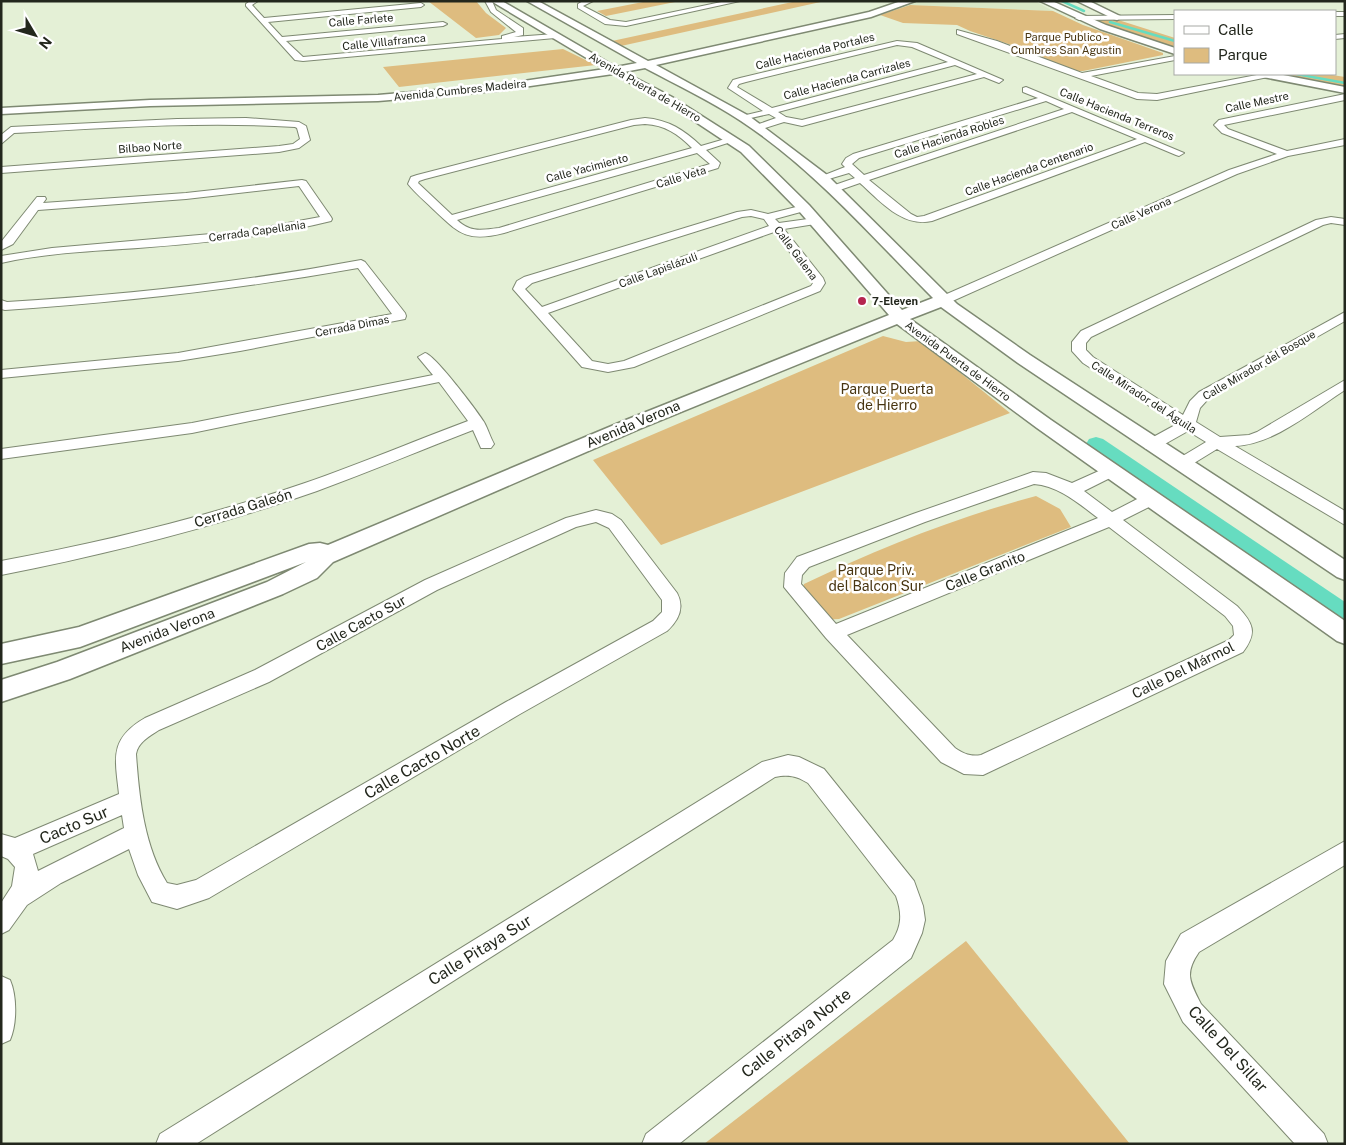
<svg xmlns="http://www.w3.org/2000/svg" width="1346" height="1145" font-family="'Public Sans',sans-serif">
<rect width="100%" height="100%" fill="#e4f0d6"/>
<path fill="#d8e7c6" d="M 917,1 L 1035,1 L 1053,11 L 910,5 Z"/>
<path fill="#debc7f" d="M 428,1 L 476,1 L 486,13 L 506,28 L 499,35 L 476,38 Z
M 648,1 L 680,1 L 606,16 L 597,11 Z
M 797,1 L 825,1 L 621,46 L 612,41 Z
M 910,5 L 1053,11 L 1083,25 L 1163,53 L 1163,55 L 1083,71 L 1074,71 L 1023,49 L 970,31 L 957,25 L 903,23 L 880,15 Z
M 1096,18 L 1112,18 L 1175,38 L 1175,49 L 1120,32 L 1094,20 Z
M 563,49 L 596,65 L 399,87 L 383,67 Z
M 1273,74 L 1326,74 L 1345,77 L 1345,88 Z
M 883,336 L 906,342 L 921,341 L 1010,413 L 661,545 L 593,460 Z
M 1036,496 L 1060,509 L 1071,527 L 839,619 L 823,620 L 801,597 L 804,584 C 878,549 956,517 1036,496 Z
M 966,941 L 1130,1144 L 704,1144 Z"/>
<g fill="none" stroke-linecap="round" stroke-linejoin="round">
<path stroke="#66dcc0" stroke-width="2.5" d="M 1062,1 L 1084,11
M 1110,22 L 1175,41
M 1296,74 L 1345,83"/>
<path fill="#66dcc0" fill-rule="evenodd" d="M 1096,437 L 1103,439 L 1345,602 L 1345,624 L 1337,622 L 1089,449 L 1086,444 L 1089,439 Z"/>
<defs>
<path id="minor" d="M 250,1 L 258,1 L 252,5 L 264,18 L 421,3 L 424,5 L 421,7 L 268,22 L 282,37 L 443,22 L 447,24 L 443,26 L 286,41 L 303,57 L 502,39 L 502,36 L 516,32 L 491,12 L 485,1 L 492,1 L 496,10 L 523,28 L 523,35 L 514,37 L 555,34 L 559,36 L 555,38 L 303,61 L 295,60 L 246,6 L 246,4 Z
M 583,1 L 593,1 L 583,6 L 610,20 L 626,22 L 726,1 L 740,1 L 626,26 L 605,24 L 578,8 L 578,4 Z
M 1335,12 L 1345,12 L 1345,16 L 1335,16 Z
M 1175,15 L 1175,19 L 1079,20 L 1075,18 L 1079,16 Z
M 957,30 L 997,41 L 1082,73 L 1175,56 L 1175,60 L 1091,76 L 1138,93 L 1157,94 L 1262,74 L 1272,75 L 1268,77 L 1157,100 L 1137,99 L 957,34 Z
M 1345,34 L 1345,38 L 1335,39 L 1335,35 Z
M 897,41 L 917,43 L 1003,80 L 999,83 L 984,77 L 802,126 L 784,122 L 759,130 L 756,129 L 756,125 L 776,118 L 769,114 L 742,120 L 742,116 L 763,111 L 728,88 L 733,80 L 740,78 ZM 897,45 L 912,47 L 948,62 L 772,108 L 737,87 L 739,84 L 746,82 ZM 955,65 L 977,74 L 802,120 L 786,117 L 778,112 Z
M 1026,87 L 1184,153 L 1179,156 L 1176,155 L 1145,142 L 932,221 C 903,228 880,201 860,183 L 837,191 L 829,191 L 828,189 L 829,187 L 855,178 L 849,173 L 822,181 L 817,178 L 845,167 L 842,164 L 846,158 L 853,154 L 1038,98 L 1023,92 L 1023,88 ZM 1046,101 L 1064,109 L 864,175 L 852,164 L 859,158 ZM 1072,112 L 1137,139 L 924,216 L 917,217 L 911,214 L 869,180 Z
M 1345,94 L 1345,100 L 1224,125 L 1228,129 L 1287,151 L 1345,139 L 1345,145 L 1288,156 L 1237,174 L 948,303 L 940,303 L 938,300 L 940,297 L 1229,170 L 1277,154 L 1222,133 L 1214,125 L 1219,120 Z
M 246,118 L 299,122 L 306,126 L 310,140 L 299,148 L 279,152 L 1,173 L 1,167 L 279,146 L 293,144 L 300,139 L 297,128 L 295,127 C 201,121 107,128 14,133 L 1,144 L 1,135 L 11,127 L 177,119 Z
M 645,118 C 669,120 684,130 701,146 L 732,137 L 737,140 L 706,150 L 720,163 L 718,168 L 504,233 C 465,243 458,232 433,209 C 425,201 415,193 408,184 L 411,177 L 417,175 L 631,120 ZM 645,124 C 665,125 678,134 692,148 L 452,215 L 418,183 L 419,181 L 425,179 L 634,125 ZM 697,153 L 710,164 L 499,228 C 481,230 471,233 457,220 Z
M 302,180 L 306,181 L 331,217 L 332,219 L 331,221 C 267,237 203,243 138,248 C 92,251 46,253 1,263 L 1,256 L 52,248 L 245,231 L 320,217 L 299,186 L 186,199 L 38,210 L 13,244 L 1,250 L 1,242 L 37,197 L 45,197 L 46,199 L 43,203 L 186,193 Z
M 804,205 L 809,208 L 808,210 L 775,219 L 779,223 L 815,218 L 820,221 L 815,224 L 784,229 L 823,278 L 825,283 L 820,291 L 634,367 L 608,372 L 582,367 L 513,289 L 517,281 L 524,277 L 737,212 L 751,210 L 768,214 ZM 751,216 L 764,219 L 769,226 L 542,307 L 525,289 L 532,283 L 742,217 ZM 774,232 L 811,279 L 813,283 L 811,286 L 624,361 L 608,364 L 592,361 L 548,313 Z
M 1331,217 L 1345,219 L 1345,225 L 1331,223 L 1323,225 L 1091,337 L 1086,343 L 1086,350 L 1093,357 L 1183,415 L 1190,401 L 1199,392 L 1345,312 L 1345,321 L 1209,398 L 1200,408 L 1196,422 L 1220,437 L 1249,435 L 1257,432 L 1345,380 L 1345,390 C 1312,411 1275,444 1235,446 L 1345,511 L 1345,525 L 1217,449 L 1186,468 L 1181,469 L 1176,468 L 1173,464 L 1176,460 L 1206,442 L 1188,431 L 1156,449 L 1146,449 L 1143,445 L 1146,441 L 1177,424 L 1083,363 L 1072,351 L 1072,342 L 1081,331 L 1316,220 Z
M 361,260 L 365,262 L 405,313 L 406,316 L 405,319 L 240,351 L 178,361 L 1,378 L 1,370 L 178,353 L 392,314 L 358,268 C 241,289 124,302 5,310 L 1,309 L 1,300 L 7,302 C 126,295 244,282 361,260 Z
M 425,353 C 435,355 477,411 484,422 C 488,429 490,437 494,444 L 491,448 L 481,448 L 473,430 C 421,450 369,472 317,491 C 214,527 108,554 1,575 L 1,561 C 104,542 206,517 305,483 C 360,464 414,441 468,421 L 439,382 L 192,433 L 1,459 L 1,449 L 192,423 L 433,375 L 418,357 Z
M 1110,466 L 1116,467 L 1118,471 L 1116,475 L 1084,491 L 1112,512 L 1145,495 L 1151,493 L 1157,495 L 1159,499 L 1157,503 L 1123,520 L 1237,606 C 1253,623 1258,632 1243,652 L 983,775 L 964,774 L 941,762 L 826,638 L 784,587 L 785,573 L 797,557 L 913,514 L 1033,472 L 1046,473 L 1072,483 ZM 1034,484 C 1059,486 1078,503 1098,518 L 836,624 L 801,584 L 802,575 L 809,567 L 925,522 ZM 1109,527 L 1225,616 L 1233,626 L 1234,635 L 1229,640 L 981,755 C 971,757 964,754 955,748 L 847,635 Z
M 596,510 L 612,514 L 621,520 L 677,593 C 685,608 678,621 667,631 L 520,714 L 209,898 L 177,909 L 152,902 L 138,875 L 129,849 L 61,883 L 27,905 L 9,930 L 1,934 L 1,903 L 12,886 L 15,867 L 8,859 L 1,856 L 1,834 L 15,838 L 119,794 C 115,758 109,739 145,718 L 255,670 L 425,580 L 566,518 ZM 596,522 L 609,528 L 662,600 L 662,612 L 653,621 L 506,702 L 196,880 L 177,885 L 167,883 C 144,846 139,797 136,754 C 138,742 150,736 159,730 L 269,682 L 437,590 L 576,527 ZM 122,815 L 124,828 L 38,871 L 33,854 Z
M 788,755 L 799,757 L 824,769 L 914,881 L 923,906 L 925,920 L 922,933 L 911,958 L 679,1144 L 642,1144 L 646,1134 L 893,940 C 902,925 902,913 896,896 L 808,783 C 797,776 788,774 775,777 L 196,1144 L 156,1144 L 160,1134 L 762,762 Z
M 1345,841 L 1345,865 L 1199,952 C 1184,974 1190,982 1201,1004 L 1324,1134 L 1328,1144 L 1295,1144 L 1183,1022 L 1164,984 L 1166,961 L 1181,934 Z
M 1,976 L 10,980 C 17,996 17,1024 10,1040 L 1,1044 Z"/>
<path id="tertiary" d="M 491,1 L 502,1 L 616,67 L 637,63 L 527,1 L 538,1 L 648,61 L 869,12 L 901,1 L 915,1 L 871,17 L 656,65 L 749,116 L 827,175 L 957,304 L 1030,355 L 1345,560 L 1345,580 L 1337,577 L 1018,363 L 941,307 L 910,319 L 1051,420 L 1345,621 L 1345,644 L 1337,641 L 1037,428 L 897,324 L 639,429 L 333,562 L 317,578 L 283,594 L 70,679 L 1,702 L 1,680 L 57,662 L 267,582 L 306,562 L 80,647 L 1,664 L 1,644 L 79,627 L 309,544 L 320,543 L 328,545 L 626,420 L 889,315 L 799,211 L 741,152 L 664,101 L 613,74 L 496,91 L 378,101 L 150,106 L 1,114 L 1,108 L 150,100 L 378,95 L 496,85 L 605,69 ZM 645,68 C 677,85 711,101 741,121 C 814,169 872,237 933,298 L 902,310 L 809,205 L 749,146 L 672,97 L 624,72 Z
M 1040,1 L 1052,1 L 1106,25 L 1175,48 L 1175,54 L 1100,29 Z
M 1077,1 L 1089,1 L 1122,17 L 1117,20 L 1114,19 Z
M 1258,74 L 1278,74 L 1345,87 L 1345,93 L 1263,77 Z"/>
</defs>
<use href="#minor" stroke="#7e8972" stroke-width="2"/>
<use href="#tertiary" stroke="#7e8972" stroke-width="3"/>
<use href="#minor" fill="#fff" fill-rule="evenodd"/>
<use href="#tertiary" fill="#fff" fill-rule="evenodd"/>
</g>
<circle fill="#b5254f" stroke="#fff" stroke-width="2" cx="862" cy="301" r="5"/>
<g text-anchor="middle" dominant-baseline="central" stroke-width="5" stroke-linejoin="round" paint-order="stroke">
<g font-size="11" fill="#23271d" stroke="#fff">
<text transform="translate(361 20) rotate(-5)">Calle Farlete</text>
<text transform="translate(384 42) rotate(-6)">Calle Villafranca</text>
<text transform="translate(815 51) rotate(-14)">Calle Hacienda Portales</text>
<text transform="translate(847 79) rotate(-15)">Calle Hacienda Carrizales</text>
<text transform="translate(645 87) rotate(30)">Avenida Puerta de Hierro</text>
<text transform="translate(460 90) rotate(-6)">Avenida Cumbres Madeira</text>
<text transform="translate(1257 102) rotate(-12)">Calle Mestre</text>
<text transform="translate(1117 114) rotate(22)">Calle Hacienda Terreros</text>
<text transform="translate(949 137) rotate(-18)">Calle Hacienda Robles</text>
<text transform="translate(150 147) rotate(-4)">Bilbao Norte</text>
<text transform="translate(587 168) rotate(-15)">Calle Yacimiento</text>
<text transform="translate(1029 169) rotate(-20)">Calle Hacienda Centenario</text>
<text transform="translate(681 177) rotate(-17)">Calle Veta</text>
<text transform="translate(1141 213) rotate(-24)">Calle Verona</text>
<text transform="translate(257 231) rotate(-8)">Cerrada Capellania</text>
<text transform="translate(796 253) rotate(53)">Calle Galena</text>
<text transform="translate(658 270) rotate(-20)">Calle Lapislázuli</text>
<text transform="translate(352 326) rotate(-11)">Cerrada Dimas</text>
<text transform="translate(958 361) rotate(36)">Avenida Puerta de Hierro</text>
<text transform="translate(1259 365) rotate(-30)">Calle Mirador del Bosque</text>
<text transform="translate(1144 397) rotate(33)">Calle Mirador del Águila</text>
</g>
<g font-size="11" fill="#483511" stroke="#fff">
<text x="1066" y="37">Parque Publico -<tspan x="1066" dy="13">Cumbres San Agustin</tspan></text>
</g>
<g font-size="11" font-weight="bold" fill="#23271d" stroke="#fff" text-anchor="start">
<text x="872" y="301">7-Eleven</text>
</g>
<g font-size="14" fill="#483511" stroke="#fff">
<text x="887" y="389">Parque Puerta<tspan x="887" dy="16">de Hierro</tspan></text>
<text x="876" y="570">Parque Priv.<tspan x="876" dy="16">del Balcon Sur</tspan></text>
</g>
<g font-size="14" fill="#23271d" stroke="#fff">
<text transform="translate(633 424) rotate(-23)">Avenida Verona</text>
<text transform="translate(243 508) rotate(-17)">Cerrada Galeón</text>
<text transform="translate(985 571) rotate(-22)">Calle Granito</text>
<text transform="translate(361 623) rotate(-29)">Calle Cacto Sur</text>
<text transform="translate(167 630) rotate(-21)">Avenida Verona</text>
<text transform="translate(1183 670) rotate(-26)">Calle Del Mármol</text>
</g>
<g font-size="16" fill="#23271d" stroke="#fff">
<text transform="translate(422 762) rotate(-30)">Calle Cacto Norte</text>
<text transform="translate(74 825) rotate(-23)">Cacto Sur</text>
<text transform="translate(480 950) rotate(-32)">Calle Pitaya Sur</text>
<text transform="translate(796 1033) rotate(-38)">Calle Pitaya Norte</text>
<text transform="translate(1228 1049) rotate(48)">Calle Del Sillar</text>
</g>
</g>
<rect width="1346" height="1145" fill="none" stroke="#23271d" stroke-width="5"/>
<rect x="1174" y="10" width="162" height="65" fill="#ffffff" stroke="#a7a9a5"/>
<rect x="1184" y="26" width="25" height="8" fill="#ffffff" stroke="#a7a9a5"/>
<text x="1218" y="35" font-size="15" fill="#23271d">Calle</text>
<rect x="1184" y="48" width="25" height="15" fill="#debc7f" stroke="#a7a9a5"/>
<text x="1218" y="60" font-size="15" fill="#23271d">Parque</text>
<g transform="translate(35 35) rotate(128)" stroke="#ffffff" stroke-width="4" paint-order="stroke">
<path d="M0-4L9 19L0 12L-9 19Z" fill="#23271d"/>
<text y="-8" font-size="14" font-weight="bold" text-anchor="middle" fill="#23271d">N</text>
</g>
</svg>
